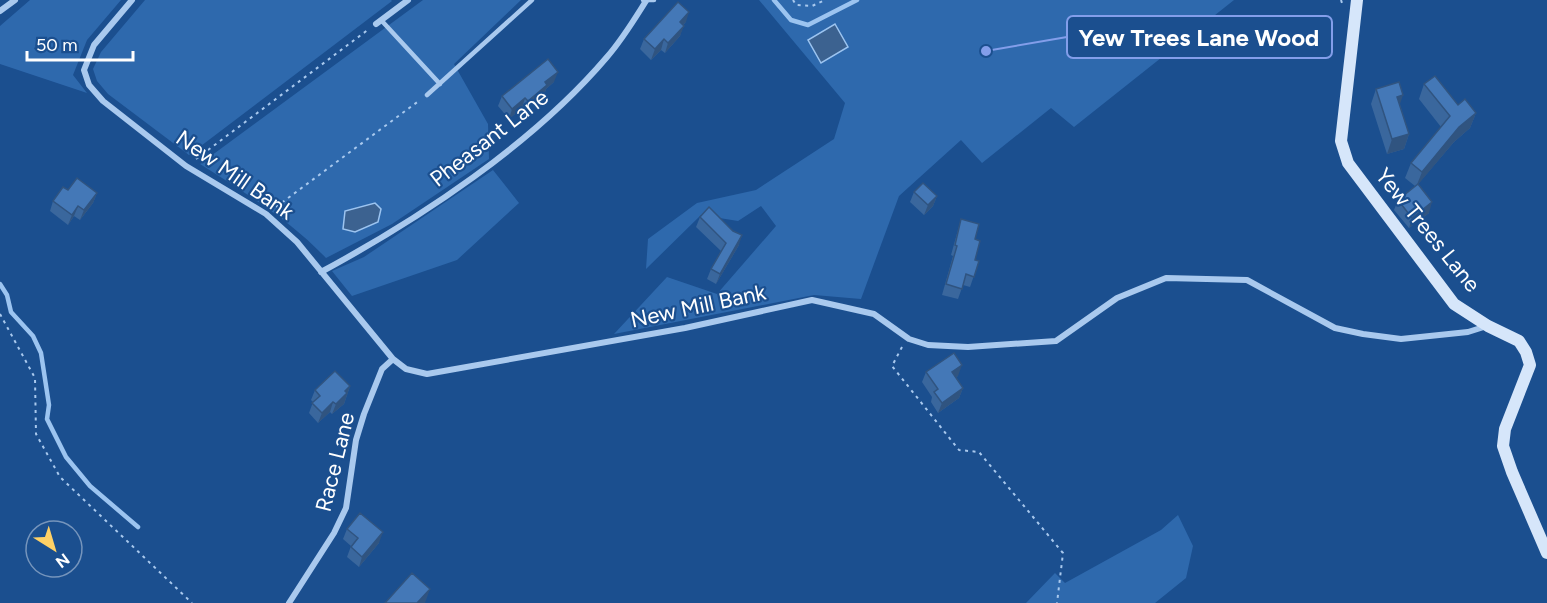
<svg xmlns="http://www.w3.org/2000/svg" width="1547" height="603" font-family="Figtree,sans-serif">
<rect width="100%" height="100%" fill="#1b4f8f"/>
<path fill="#2e69ad" d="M 30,0 L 121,0 L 87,40 L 73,75 L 87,93 L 0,64 L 0,26 Z
M 145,0 L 391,0 L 392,1 L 189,155 L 108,94 L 97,81 L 93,69 L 101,52 Z
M 423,0 L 521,0 L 454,64 L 488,124 L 489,159 L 392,224 L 326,258 C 289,219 245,193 200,164 Z
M 759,0 L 1234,0 L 1074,127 L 1051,108 L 982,163 L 961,140 L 899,196 L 861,299 L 814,295 L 614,334 L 667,277 L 717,294 L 776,226 L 761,206 L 738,221 L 701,215 L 646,269 L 648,239 L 697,203 L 756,190 L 834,139 L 845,103 Z
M 493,170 L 519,203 L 457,260 L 352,296 L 332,271 L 364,257 Z
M 1178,515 L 1193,546 L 1186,578 L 1155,603 L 1026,603 L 1055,573 L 1065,583 L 1161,530 Z"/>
<path fill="#3c6290" stroke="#9cc4f0" stroke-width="1.5" d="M 835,24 L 848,47 L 821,63 L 808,40 Z
M 375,203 L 381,209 L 378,222 L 355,232 L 343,229 L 345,211 Z"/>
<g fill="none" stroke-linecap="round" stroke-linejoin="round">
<path stroke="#9cc4f0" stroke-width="4.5" d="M 774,0 L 791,20 L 808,25 L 857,0
M 0,284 L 7,295 L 11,312 L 33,336 L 41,353 L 49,405 L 47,419 L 66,457 L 90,486 L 138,527"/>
<path stroke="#a9c9ee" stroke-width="2" stroke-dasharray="3 4.5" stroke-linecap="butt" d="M 793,0 L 796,5 L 812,6 L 825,0
M 1341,0 L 1343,6
M 196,159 L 369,29
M 276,207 L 420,100
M 0,314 L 35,378 L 36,434 L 60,477 L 192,603
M 902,347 L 892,366 L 959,450 L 979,452 L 1063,553 L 1057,603"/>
<path stroke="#a9c9ee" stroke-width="4.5" d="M 643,0 L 654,0
M 381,20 L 440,84
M 427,95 L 532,0"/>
<path stroke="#a9c9ee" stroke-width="6" d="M 132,0 L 94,45 L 84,70 L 89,85 L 103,101 L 186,166 L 266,214 L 297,242 L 393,359 L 406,369 L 427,374 L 685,328 L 812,300 L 874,314 L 909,339 L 928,345 L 968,347 L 1056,341 L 1117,298 L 1166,278 L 1247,280 L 1335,328 L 1363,334 L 1401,339 L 1468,332 L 1487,326
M 0,11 L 15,0
M 376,24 L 408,0
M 321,272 C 421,218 533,144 607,57 C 622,40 634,20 646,1
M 289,603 L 334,533 L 346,508 L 356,440 L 364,414 L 382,369 L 393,359"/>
<path stroke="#d6e6fa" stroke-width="12" d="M 1357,0 L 1341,141 L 1348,163 L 1454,304 L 1488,326 L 1519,341 L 1526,352 L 1530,365 L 1505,429 L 1503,446 L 1512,472 L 1547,553"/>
</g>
<path fill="#3a679d" d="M 686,22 L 683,25 L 680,36 L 665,53 L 661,50 L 651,60 L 640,49 L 644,39 Z
M 554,82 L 546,89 L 544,95 L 524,111 L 522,108 L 509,119 L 498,106 L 502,96 Z
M 1424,84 L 1458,105 L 1476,113 L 1470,128 L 1454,142 L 1418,184 L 1429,213 L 1409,228 L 1394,210 L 1398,200 L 1415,186 L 1405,178 L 1411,163 L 1441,127 L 1419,99 Z
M 1376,89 L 1400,105 L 1409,134 L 1404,149 L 1387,154 L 1371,104 Z
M 68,190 L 97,193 L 93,203 L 80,220 L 74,216 L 68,225 L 50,211 L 53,201 Z
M 914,192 L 937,196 L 933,206 L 924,215 L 910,202 Z
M 700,217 L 739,245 L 716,284 L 707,279 L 711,269 L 721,251 L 696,227 Z
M 961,219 L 975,239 L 975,260 L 979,261 L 970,287 L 963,285 L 958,299 L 942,295 L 953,256 L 951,255 Z
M 926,372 L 958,376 L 956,377 L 963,388 L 959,398 L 938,413 L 931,402 L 932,397 L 922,382 Z
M 350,386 L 344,404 L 332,414 L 330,412 L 318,423 L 309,413 L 313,402 L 311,400 L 315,390 Z
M 347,529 L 379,543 L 359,567 L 347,557 L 351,546 L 343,539 Z"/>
<path fill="#305480" d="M 689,12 L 686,22 L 676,32 L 680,22 Z
M 684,26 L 680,36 L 665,53 L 668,43 Z
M 664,39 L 661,50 L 651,60 L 655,49 Z
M 558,72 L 554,82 L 546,89 L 544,95 L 524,111 L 528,101 L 545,82 Z
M 1403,95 L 1398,110 L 1397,97 Z
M 525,98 L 522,108 L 509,119 L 512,109 Z
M 1476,113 L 1470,128 L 1454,142 L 1416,187 L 1422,172 L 1459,127 Z
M 1409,134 L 1404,149 L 1387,154 L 1392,139 Z
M 97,193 L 93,203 L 80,220 L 84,210 Z
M 937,196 L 933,206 L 924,215 L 928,205 Z
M 1432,202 L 1429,213 L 1409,228 L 1412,218 Z
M 78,206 L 74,216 L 68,225 L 72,215 Z
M 742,235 L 739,245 L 716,284 L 720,274 Z
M 962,365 L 958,376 L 949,382 L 952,372 Z
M 350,386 L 344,404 L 332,414 L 336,404 L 345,391 Z
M 963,388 L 959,398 L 938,413 L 942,403 Z
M 333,402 L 330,412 L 318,423 L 322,413 Z
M 383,532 L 379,543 L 359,567 L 362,557 Z
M 430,589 L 425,603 L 417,603 Z"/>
<path fill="#4478b7" stroke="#305480" stroke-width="1.5" d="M 678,2 L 689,12 L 680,22 L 684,26 L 668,43 L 664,39 L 655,49 L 644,39 Z
M 548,59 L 558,72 L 545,82 L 547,85 L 528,101 L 525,98 L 512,109 L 502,96 Z
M 1435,76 L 1458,105 L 1465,99 L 1476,113 L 1459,127 L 1422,172 L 1411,163 L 1450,116 L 1424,84 Z
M 1399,82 L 1403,95 L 1397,97 L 1409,134 L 1392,139 L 1376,89 Z
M 77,178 L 97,193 L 84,210 L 78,206 L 72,215 L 53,201 L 63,187 L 68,190 Z
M 923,183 L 937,196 L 928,205 L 914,192 Z
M 1418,184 L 1432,202 L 1412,218 L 1398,200 Z
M 709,207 L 733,231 L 742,235 L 720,274 L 711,269 L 726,243 L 700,217 Z
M 961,219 L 979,224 L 975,239 L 980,241 L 975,260 L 979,261 L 974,277 L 966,274 L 962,289 L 946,284 L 957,246 L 955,245 Z
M 954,353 L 962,365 L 952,372 L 963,388 L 942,403 L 934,392 L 938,389 L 926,372 Z
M 335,371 L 350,386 L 345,391 L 347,393 L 336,404 L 333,402 L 322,413 L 312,403 L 320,396 L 315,390 Z
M 360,513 L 383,532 L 362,557 L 351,547 L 358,538 L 347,529 Z
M 412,573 L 430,589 L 417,603 L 385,603 Z"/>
<g text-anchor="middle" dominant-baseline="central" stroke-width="4.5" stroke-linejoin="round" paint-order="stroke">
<g font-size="22" fill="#fff" stroke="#1b4f8f">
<text transform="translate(489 138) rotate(-38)">Pheasant Lane</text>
<text transform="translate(235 175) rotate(35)">New Mill Bank</text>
<text transform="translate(1428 230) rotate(51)">Yew Trees Lane</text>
<text transform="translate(698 306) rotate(-12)">New Mill Bank</text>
<text transform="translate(335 462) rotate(-76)">Race Lane</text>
</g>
</g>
<path fill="none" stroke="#839eea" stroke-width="2" d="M986 51L1067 37"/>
<circle fill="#839eea" stroke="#1b4f8f" stroke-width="2" cx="986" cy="51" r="6"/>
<rect fill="#1b4f8f" stroke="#839eea" stroke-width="2" x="1067" y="16" width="265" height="42" rx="6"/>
<g font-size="24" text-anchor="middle" font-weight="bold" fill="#fff">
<text x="1199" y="46">Yew Trees Lane Wood</text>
</g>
<g transform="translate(54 549) rotate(143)"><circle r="28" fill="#1b4f8f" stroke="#7695bc" stroke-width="1.5"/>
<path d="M0-4.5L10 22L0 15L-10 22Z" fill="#ffd166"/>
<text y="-9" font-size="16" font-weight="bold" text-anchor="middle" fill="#ffffff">N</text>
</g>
<path d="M27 51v9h106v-9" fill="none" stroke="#ffffff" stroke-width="3"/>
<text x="36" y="51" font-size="18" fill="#ffffff" stroke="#1b4f8f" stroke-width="4.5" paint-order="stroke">50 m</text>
</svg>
